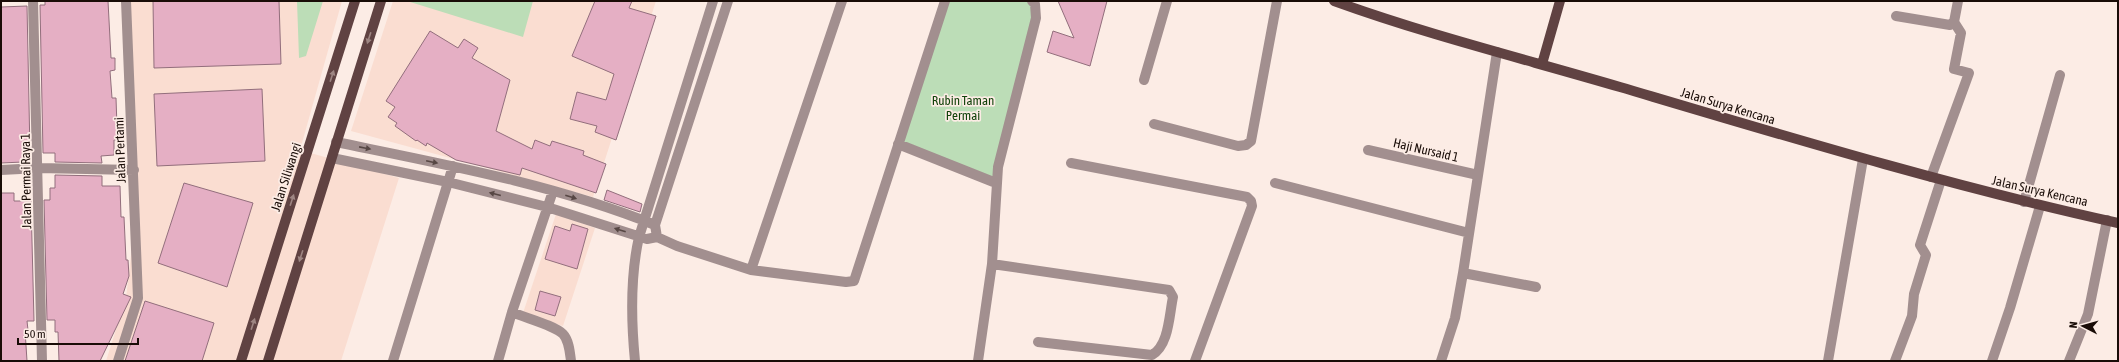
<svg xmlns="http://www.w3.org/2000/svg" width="2119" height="362" font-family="'Asap Condensed',sans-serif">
<rect width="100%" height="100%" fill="#fcece5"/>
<path fill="#faddd1" d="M 130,1 L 342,1 L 300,150 L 399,178 L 341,361 L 106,361 L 126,298 L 135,221 Z
M 393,1 L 656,1 L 593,197 L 351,131 Z
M 556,214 L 595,228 L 563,326 L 523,313 Z"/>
<path fill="#bcddb7" d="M 297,1 L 323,1 L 306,56 L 299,58 Z
M 407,1 L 533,1 L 523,37 Z
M 945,1 L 1032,1 L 1035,4 L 996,183 L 898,144 Z"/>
<path fill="#e5afc4" stroke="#926e7c" d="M 45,1 L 108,1 L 111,58 L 115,58 L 115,70 L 110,71 L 112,98 L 116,98 L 117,127 L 122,127 L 122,139 L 114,140 L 114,155 L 101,156 L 102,163 L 55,162 L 55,153 L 43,153 L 40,5 L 45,5 Z
M 153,1 L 279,1 L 281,64 L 154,68 Z
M 595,1 L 632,1 L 629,8 L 656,16 L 616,140 L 595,132 L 597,126 L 570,119 L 577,92 L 606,100 L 614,74 L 572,56 Z
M 1058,1 L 1107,1 L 1090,66 L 1047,52 L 1053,31 L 1074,38 Z
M 27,6 L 30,153 L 23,153 L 23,162 L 1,163 L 1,7 Z
M 430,31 L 458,48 L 464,39 L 478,48 L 472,58 L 510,80 L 496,131 L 532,149 L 535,140 L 550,146 L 552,141 L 584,151 L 583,155 L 606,164 L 596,193 L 522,168 L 520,175 L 456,160 L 427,143 L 426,146 L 417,140 L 416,141 L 395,126 L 397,123 L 388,117 L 395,107 L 386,101 Z
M 262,89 L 265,161 L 157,166 L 154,94 Z
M 55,175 L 102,176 L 102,186 L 120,186 L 121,217 L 124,217 L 126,260 L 128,260 L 129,276 L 123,294 L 131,297 L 100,361 L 59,361 L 58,332 L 55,332 L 55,320 L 47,320 L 44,200 L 50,200 L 50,188 L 55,188 Z
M 184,183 L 253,203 L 227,287 L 158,263 Z
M 607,190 L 642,204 L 640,212 L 604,200 Z
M 1,193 L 14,193 L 14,201 L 31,201 L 34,321 L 27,321 L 28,330 L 25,330 L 27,361 L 1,361 Z
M 572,224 L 588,229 L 577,269 L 545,259 L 555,226 L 570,231 Z
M 540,291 L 561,297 L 555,316 L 535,310 Z
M 145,301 L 214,323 L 202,361 L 125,361 Z"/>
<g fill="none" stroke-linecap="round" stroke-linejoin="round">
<path stroke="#a28f8f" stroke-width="10" d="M 33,1 L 42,361
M 1896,16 L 1950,25 L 1954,22 L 1958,1
M 1144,80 L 1167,1
M 1154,124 L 1238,146 L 1246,145 L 1251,141 L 1277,1
M 336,142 C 443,164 553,184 655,225 L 657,237
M 898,144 L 996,183
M 1368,150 L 1478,175
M 332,158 L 448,182 L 547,207 L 647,239 L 657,237 L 677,246 L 751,270 L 846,282 L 854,281 L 945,1
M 1071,163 L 1247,197 L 1251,201 L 1252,206 L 1195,361
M 1,170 L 39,168 L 134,170
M 1931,177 L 1969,73 L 1954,69 L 1961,33 L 1954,22
M 1275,183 L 1469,233
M 2024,202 L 2060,75
M 655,225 L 728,1
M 992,264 L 1169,290 L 1173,297 C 1169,316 1169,345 1152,355 L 1038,342
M 751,270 L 842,1
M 1463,273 L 1536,287
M 512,312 C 525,318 554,325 563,334 C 569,340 570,353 571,361
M 118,361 L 138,298 L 126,1
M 393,361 L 453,166
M 498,361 L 512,312 L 553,191
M 635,361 C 631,320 630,277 639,237 L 713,1
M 978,361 L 992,264 L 998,167 L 1036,18 L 1035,4 L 1032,1
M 1441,361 L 1455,318 L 1463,273 L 1497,52
M 1828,361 L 1863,159
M 1895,361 L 1912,316 L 1914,294 L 1926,255 L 1920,245 L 1941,180
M 1992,361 L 2010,308 L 2040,206
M 2069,361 L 2088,314 L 2107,220"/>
<path stroke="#604242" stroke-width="10" d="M 1334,1 C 1428,35 1525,59 1620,87 C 1785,136 1950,186 2118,223
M 1542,64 L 1560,1
M 241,361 L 355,1
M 268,361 L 381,1"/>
</g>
<defs><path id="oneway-solid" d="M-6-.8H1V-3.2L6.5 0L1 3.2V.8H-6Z"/></defs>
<g fill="#9e8683">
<use href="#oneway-solid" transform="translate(369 38) rotate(108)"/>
<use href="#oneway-solid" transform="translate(332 76) rotate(-72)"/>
<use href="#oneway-solid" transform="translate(292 200) rotate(-72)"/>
<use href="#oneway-solid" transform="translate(301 256) rotate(108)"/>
<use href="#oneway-solid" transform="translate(253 324) rotate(-72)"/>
</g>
<g fill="#574744">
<use href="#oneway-solid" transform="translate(365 148) rotate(11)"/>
<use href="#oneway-solid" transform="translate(432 162) rotate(12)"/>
<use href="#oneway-solid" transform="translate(495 194) rotate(-166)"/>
<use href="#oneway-solid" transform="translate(571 197) rotate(18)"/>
<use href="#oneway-solid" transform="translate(620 230) rotate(-162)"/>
</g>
<g text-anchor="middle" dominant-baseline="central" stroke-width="3.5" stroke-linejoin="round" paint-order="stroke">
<g font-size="13" fill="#12430b" stroke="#fcece5">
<text x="963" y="100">Rubin Taman<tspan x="963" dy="15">Permai</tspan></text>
</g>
<g font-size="13" fill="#190c07" stroke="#fcece5">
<text transform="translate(1728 106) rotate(17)">Jalan Surya Kencana</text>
<text transform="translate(120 150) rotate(-92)">Jalan Pertami</text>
<text transform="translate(1426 150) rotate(13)">Haji Nursaid 1</text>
<text transform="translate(286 177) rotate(-72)">Jalan Siliwangi</text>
<text transform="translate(26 181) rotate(-91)">Jalan Permai Raya 1</text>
<text transform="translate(2040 191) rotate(13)">Jalan Surya Kencana</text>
</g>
</g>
<rect width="2119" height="362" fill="none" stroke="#190c07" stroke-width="4"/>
<g transform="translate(2083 326) rotate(276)" stroke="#fcece5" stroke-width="3" paint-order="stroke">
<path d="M0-3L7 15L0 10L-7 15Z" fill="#190c07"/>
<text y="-6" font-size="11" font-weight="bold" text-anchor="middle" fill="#190c07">N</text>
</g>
<path d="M18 338v6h120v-6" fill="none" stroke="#190c07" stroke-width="2"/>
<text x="24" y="338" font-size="12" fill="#190c07" stroke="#fcece5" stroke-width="3" paint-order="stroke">50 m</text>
</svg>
